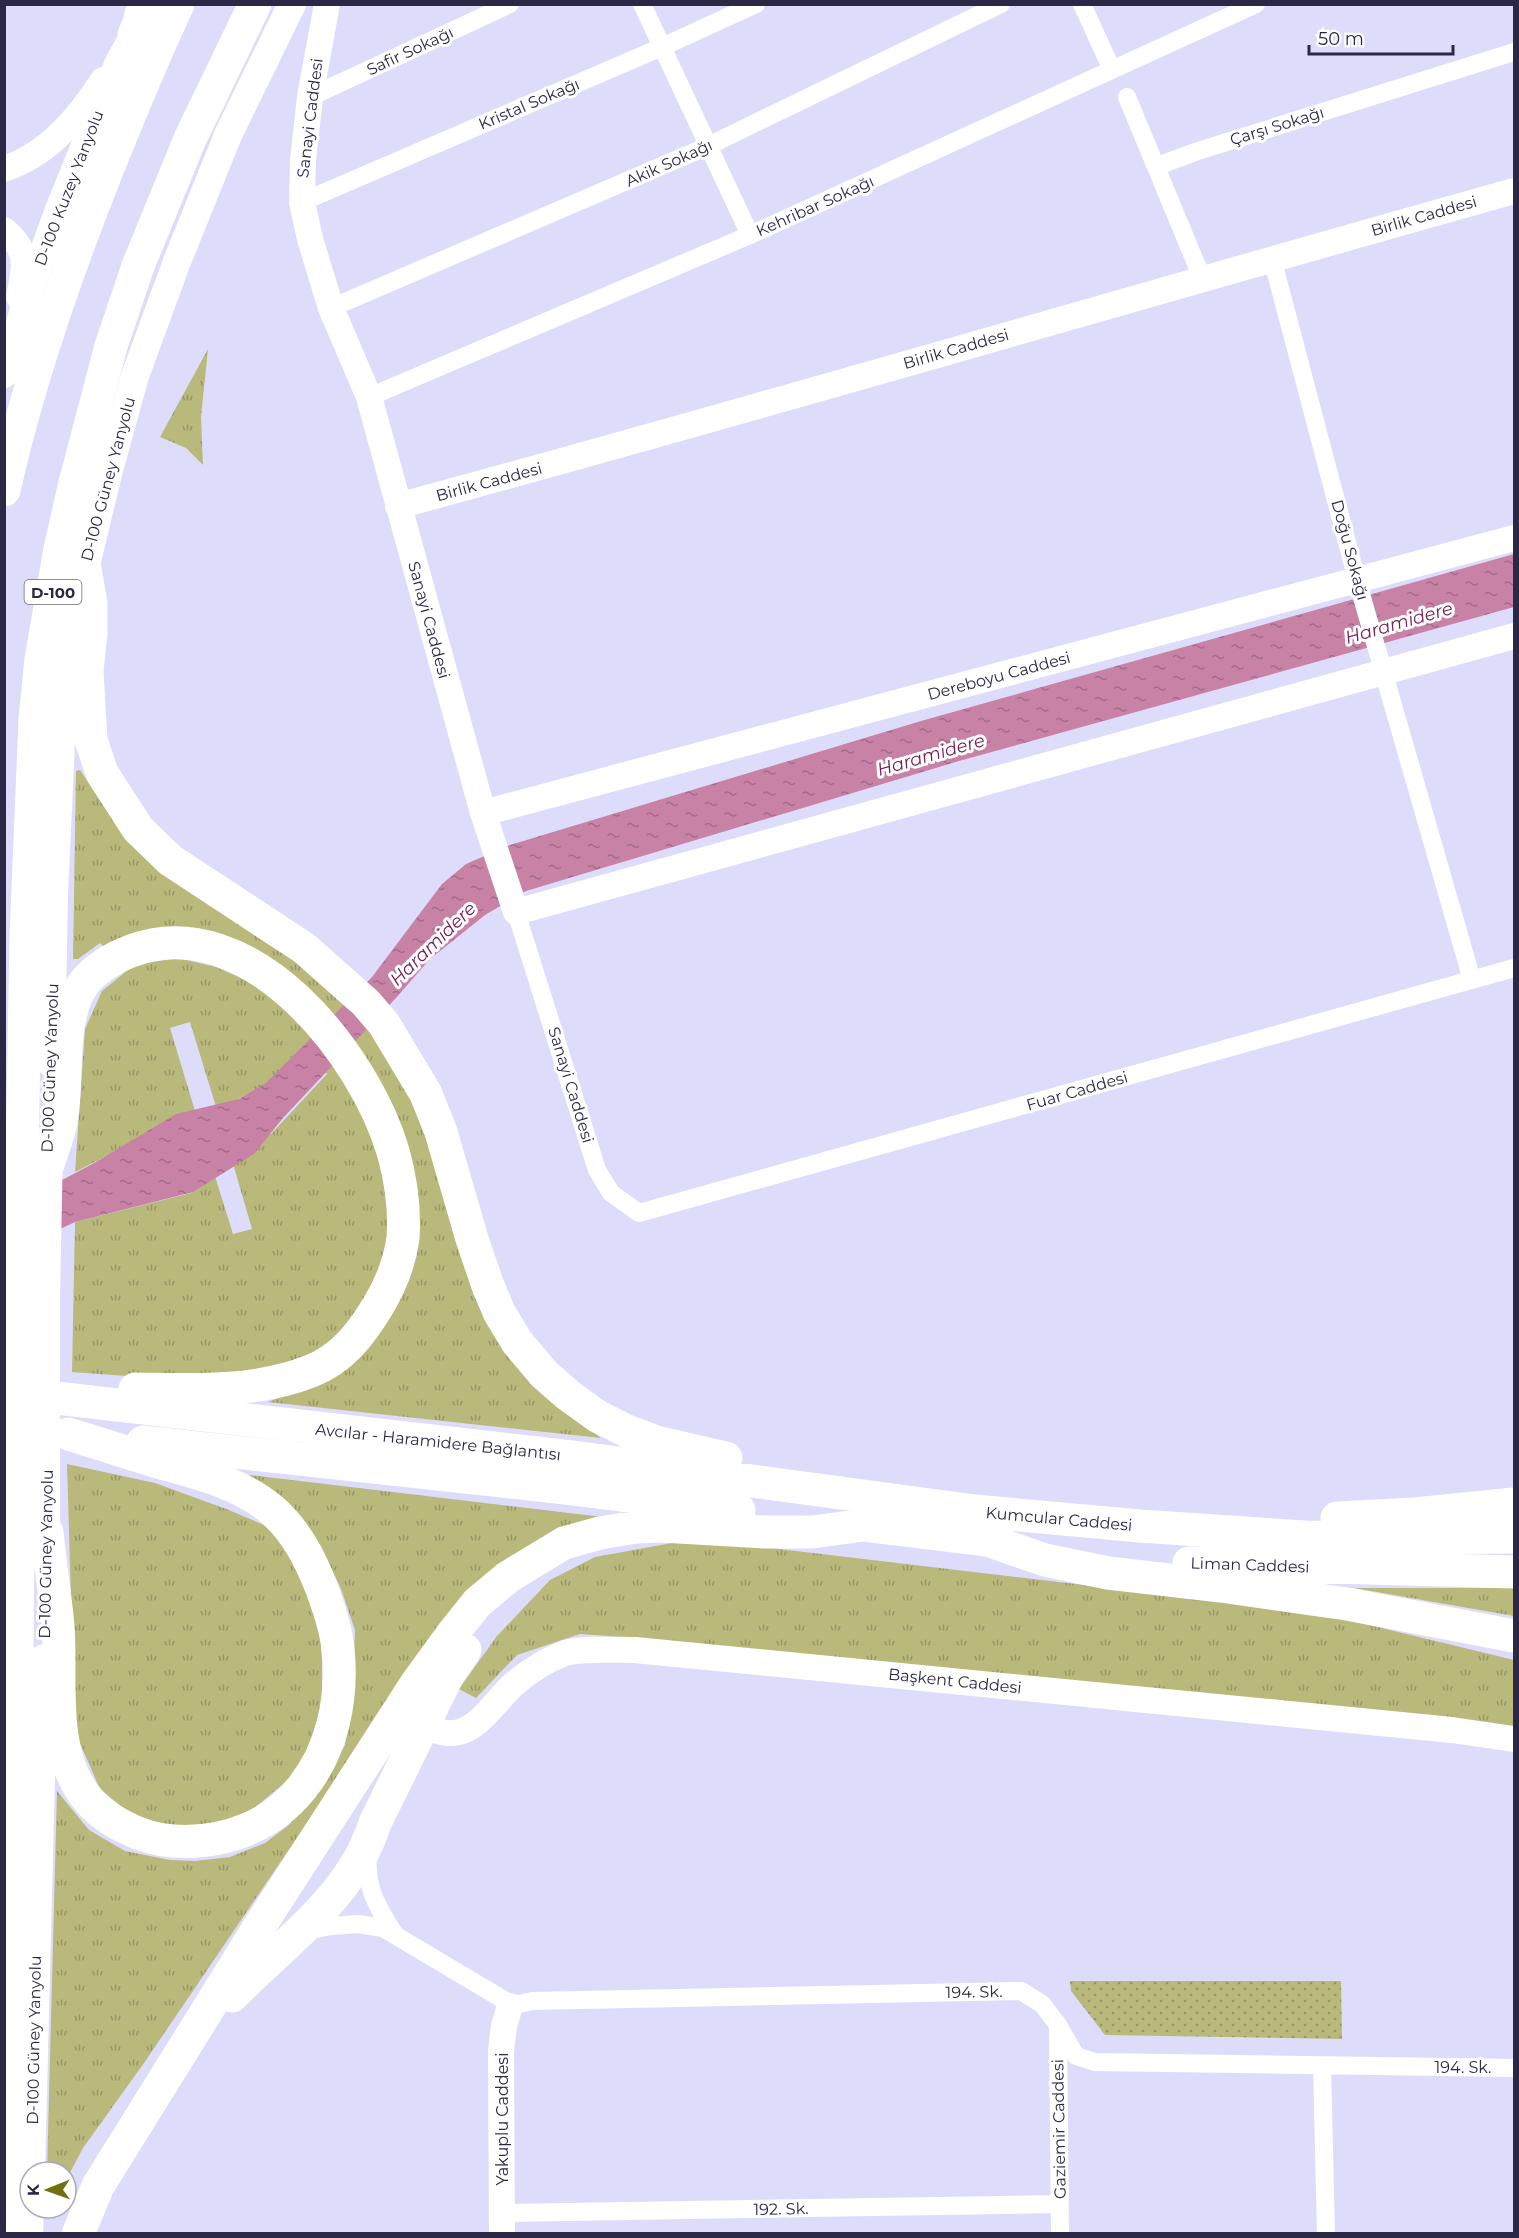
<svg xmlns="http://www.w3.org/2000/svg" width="1519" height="2238" font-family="Montserrat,sans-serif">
<defs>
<pattern id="grass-tufts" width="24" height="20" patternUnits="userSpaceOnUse" patternTransform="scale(1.5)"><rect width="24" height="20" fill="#b9b97c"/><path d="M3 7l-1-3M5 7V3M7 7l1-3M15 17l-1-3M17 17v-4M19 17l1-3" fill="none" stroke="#979667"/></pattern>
<pattern id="park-dots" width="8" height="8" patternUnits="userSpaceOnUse" patternTransform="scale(1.5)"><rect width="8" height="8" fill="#b9b97c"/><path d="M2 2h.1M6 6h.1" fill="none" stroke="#979667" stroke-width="1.8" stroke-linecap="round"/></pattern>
<pattern id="water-ripples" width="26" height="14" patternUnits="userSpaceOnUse" patternTransform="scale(1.5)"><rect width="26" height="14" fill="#c882a6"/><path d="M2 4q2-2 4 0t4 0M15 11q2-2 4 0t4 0" fill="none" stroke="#a36a89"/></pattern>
</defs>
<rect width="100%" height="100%" fill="#dedcfb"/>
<path fill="url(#grass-tufts)" d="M 208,349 L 201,417 L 203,465 L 186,448 L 160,437 Z
M 80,770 L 127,841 L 305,966 L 364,1019 L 390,1057 L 425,1131 L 474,1296 L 503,1350 L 544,1394 L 601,1438 L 268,1402 L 321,1381 L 407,1267 L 363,1060 L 173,928 C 144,929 129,934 104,947 L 100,943 L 78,959 L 73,959 L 76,771 Z
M 178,958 L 216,967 L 264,988 L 302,1023 L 357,1096 L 382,1169 L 390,1232 L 379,1282 L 358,1321 L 309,1359 L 195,1381 L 72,1372 L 75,1222 L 191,1193 L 214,1173 L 233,1234 L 252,1229 L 229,1150 L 271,1134 L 327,1074 L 303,1053 L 268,1084 L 217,1110 L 190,1022 L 170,1028 L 195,1111 L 75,1172 L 85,1029 L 102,991 L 134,965 Z
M 67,1464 L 155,1483 L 229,1510 L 271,1528 L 295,1561 L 319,1613 L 322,1661 L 322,1705 L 307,1750 L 288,1780 L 253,1809 L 217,1827 L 175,1831 L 139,1821 L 100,1789 L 75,1732 Z
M 249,1475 L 603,1517 L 449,1614 L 144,2063 L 83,2148 L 66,2180 L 66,2172 L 47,2172 L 57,1791 L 89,1830 L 125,1851 L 170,1860 L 195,1861 L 230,1857 L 265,1843 L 289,1825 L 322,1784 L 345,1745 L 352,1703 L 355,1630 L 341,1589 L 321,1546 L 297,1515 Z
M 694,1539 L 1161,1594 L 1349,1620 L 1514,1660 L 1514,1728 L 662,1640 L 580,1634 L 517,1655 L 476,1698 L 459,1689 L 497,1636 L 550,1580 L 595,1557 Z
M 1354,1588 L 1514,1588 L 1514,1616 Z"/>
<path fill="url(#park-dots)" d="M 1070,1981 L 1341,1981 L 1342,2039 L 1105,2035 L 1071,1991 Z"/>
<path fill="url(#water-ripples)" d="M 1514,554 L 1514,607 L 959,761 L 526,891 L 485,915 L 430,959 L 395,999 L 283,1118 L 254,1154 L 193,1192 L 75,1222 L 5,1255 L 4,1211 L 96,1162 L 176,1114 L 239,1099 L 266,1083 L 372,977 L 442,884 L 466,864 L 510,845 L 921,721 Z"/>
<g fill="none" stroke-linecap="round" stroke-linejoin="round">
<path stroke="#fff" stroke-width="18" d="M 642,4 L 750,235
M 1082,4 L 1112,70
M 310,97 L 510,4
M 1127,97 L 1202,278
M 1157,166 L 1198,151 L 1514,52
M 302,202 L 662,47 L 756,4
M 1272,258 L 1357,580 L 1472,980
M 331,308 L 708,146 L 1001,4
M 369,397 L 750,235 L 1256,4
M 516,912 L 597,1170 L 611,1193 L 639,1213 L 1514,968
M 368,1853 C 365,1888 377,1906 395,1935
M 304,1931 L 332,1926 L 358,1924 L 383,1928 L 504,2000 L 510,2006 L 532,2001 L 1021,1991 L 1042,2004 L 1058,2025 L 1076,2056 L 1095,2062 L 1514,2068
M 1058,2025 L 1060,2234
M 1322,2066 L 1326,2234
M 501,2213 L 1060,2204"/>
<path stroke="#fff" stroke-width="26" d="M 327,4 L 310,97 L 303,160 L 302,202 L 310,239 L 331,308 L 369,397 L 483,813 L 516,912 L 1514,636
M 4,169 C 49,154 79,117 103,80
M 4,230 C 30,251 25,267 19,297
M 398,506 C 771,405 1142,295 1514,191
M 483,813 L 1514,538
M 425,1723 C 430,1726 436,1731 441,1732 C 474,1741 494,1701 514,1684 C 529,1671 547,1660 565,1653 C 581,1648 617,1650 635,1650 L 1452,1730 L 1514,1739
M 502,2234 L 501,2051 L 504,2026 L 510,2006"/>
<path stroke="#fff" stroke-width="28" d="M 4,374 L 33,281 L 60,207 L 119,62 L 134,35 L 139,12
M 51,1063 L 54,894 L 62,721 L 70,655 L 85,569 L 109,470 L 135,376 L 176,264 L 228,135 L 292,4
M 46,1555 L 46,1300 L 49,1145
M 31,2172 L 44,1658
M 29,2234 L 30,2208"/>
<path stroke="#fff" stroke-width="33" d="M 134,35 L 147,4
M 4,490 C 29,379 66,273 108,168 C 130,113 153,58 178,4
M 85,569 L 91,603 L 91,633 L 87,671 L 91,740 L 102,773 L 138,829 L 170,860 L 304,948 L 366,1003 L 384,1024 L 426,1094 L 441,1132 L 472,1239 L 487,1283 L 499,1312 L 517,1342 L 544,1374 L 568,1395 L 597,1416 L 627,1431 L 656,1442 L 726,1458
M 47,1167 C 52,1152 58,1137 61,1122 C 69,1081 58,1019 84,983 C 95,969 114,957 131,951 C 249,906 366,1055 394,1155 C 401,1181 405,1210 403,1238 C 400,1261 390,1286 378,1306 C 361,1334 342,1359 311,1371 C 256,1393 194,1390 135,1389
M 4,1392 L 572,1457 L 975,1511 L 1140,1526 L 1305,1537 L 1381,1538 L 1514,1537
M 143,1442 L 566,1488 L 739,1510
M 1337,1518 L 1415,1514 L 1514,1504
M 47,1532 C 50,1563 55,1594 58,1626 C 62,1680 50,1746 83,1793 C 102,1820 141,1839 173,1841 C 286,1848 349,1756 338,1649 C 336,1629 329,1609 322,1589 C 310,1559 297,1532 272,1510 C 241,1483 197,1473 158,1462 C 128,1453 98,1443 68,1434
M 1189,1563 L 1514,1572
M 232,1996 C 285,1942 352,1897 375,1823 L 448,1675 L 465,1650
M 7,2234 L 13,1757 L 17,1656 L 21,1214 L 26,936 L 35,719 L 41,659 L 60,549 L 75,483 L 111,346 L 138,266 L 190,139 L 255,4
M 78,2234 L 98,2186 L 261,1924 L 416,1684 L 453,1633 L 477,1603 L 508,1577 L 564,1543 L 600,1533 L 636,1527 L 662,1526 L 765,1532 L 812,1532 L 864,1525 L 987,1540 L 1045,1560 L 1108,1573 L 1221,1586 L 1347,1604 L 1514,1636"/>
</g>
<g text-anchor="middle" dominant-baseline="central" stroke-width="6" stroke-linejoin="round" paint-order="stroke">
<rect fill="#fff" stroke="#6b687e" stroke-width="1.5" x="24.5" y="580" width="57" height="24" rx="4.5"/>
<g font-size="15" font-weight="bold" fill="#2b2846">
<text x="53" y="592">D-100</text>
</g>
<g font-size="16" fill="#2b2846" stroke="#fff">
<text transform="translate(410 51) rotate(-25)">Safir Sokağı</text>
<text transform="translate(529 104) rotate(-23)">Kristal Sokağı</text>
<text transform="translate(310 118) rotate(-83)">Sanayi Caddesi</text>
<text transform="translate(1277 126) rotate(-17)">Çarşı Sokağı</text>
<text transform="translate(669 163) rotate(-24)">Akik Sokağı</text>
<text transform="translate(69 188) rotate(-69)">D-100 Kuzey Yanyolu</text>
<text transform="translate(815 206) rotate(-24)">Kehribar Sokağı</text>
<text transform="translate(1424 216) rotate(-16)">Birlik Caddesi</text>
<text transform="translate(956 349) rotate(-16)">Birlik Caddesi</text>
<text transform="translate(108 479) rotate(-75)">D-100 Güney Yanyolu</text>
<text transform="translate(489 482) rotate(-15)">Birlik Caddesi</text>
<text transform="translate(1350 550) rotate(75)">Doğu Sokağı</text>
<text transform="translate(429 620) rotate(75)">Sanayi Caddesi</text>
<text transform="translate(999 676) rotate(-15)">Dereboyu Caddesi</text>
<text transform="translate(50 1068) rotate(-88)">D-100 Güney Yanyolu</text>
<text transform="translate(571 1085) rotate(73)">Sanayi Caddesi</text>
<text transform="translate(1077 1091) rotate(-16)">Fuar Caddesi</text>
<text transform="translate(438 1442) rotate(6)">Avcılar - Haramidere Bağlantısı</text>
<text transform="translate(1059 1519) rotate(5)">Kumcular Caddesi</text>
<text transform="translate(46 1554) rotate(-89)">D-100 Güney Yanyolu</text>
<text transform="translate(1250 1565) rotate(2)">Liman Caddesi</text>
<text transform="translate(955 1681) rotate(6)">Başkent Caddesi</text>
<text transform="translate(974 1992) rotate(-1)">194. Sk.</text>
<text transform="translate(34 2040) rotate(-89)">D-100 Güney Yanyolu</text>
<text x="1463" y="2067">194. Sk.</text>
<text transform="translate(502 2119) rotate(-90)">Yakuplu Caddesi</text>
<text transform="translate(1059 2129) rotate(-91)">Gaziemir Caddesi</text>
<text transform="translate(781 2209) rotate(-1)">192. Sk.</text>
</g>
<g font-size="18" font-style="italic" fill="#732052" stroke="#fff">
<text transform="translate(1399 623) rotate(-16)">Haramidere</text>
<text transform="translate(931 755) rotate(-16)">Haramidere</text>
<text transform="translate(433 944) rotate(-44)">Haramidere</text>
</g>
</g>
<rect width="1519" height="2238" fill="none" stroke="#2b2846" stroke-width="12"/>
<g transform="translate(48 2190) rotate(269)"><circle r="28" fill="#ffffff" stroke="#aaa9b5" stroke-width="1.5"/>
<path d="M0-4.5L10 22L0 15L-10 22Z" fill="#726f10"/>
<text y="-9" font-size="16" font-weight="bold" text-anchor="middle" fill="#2b2846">K</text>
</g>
<path d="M1309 45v9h144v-9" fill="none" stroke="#2b2846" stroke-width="3"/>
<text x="1318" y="45" font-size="18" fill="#2b2846" stroke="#ffffff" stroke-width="4.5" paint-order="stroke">50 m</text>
</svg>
